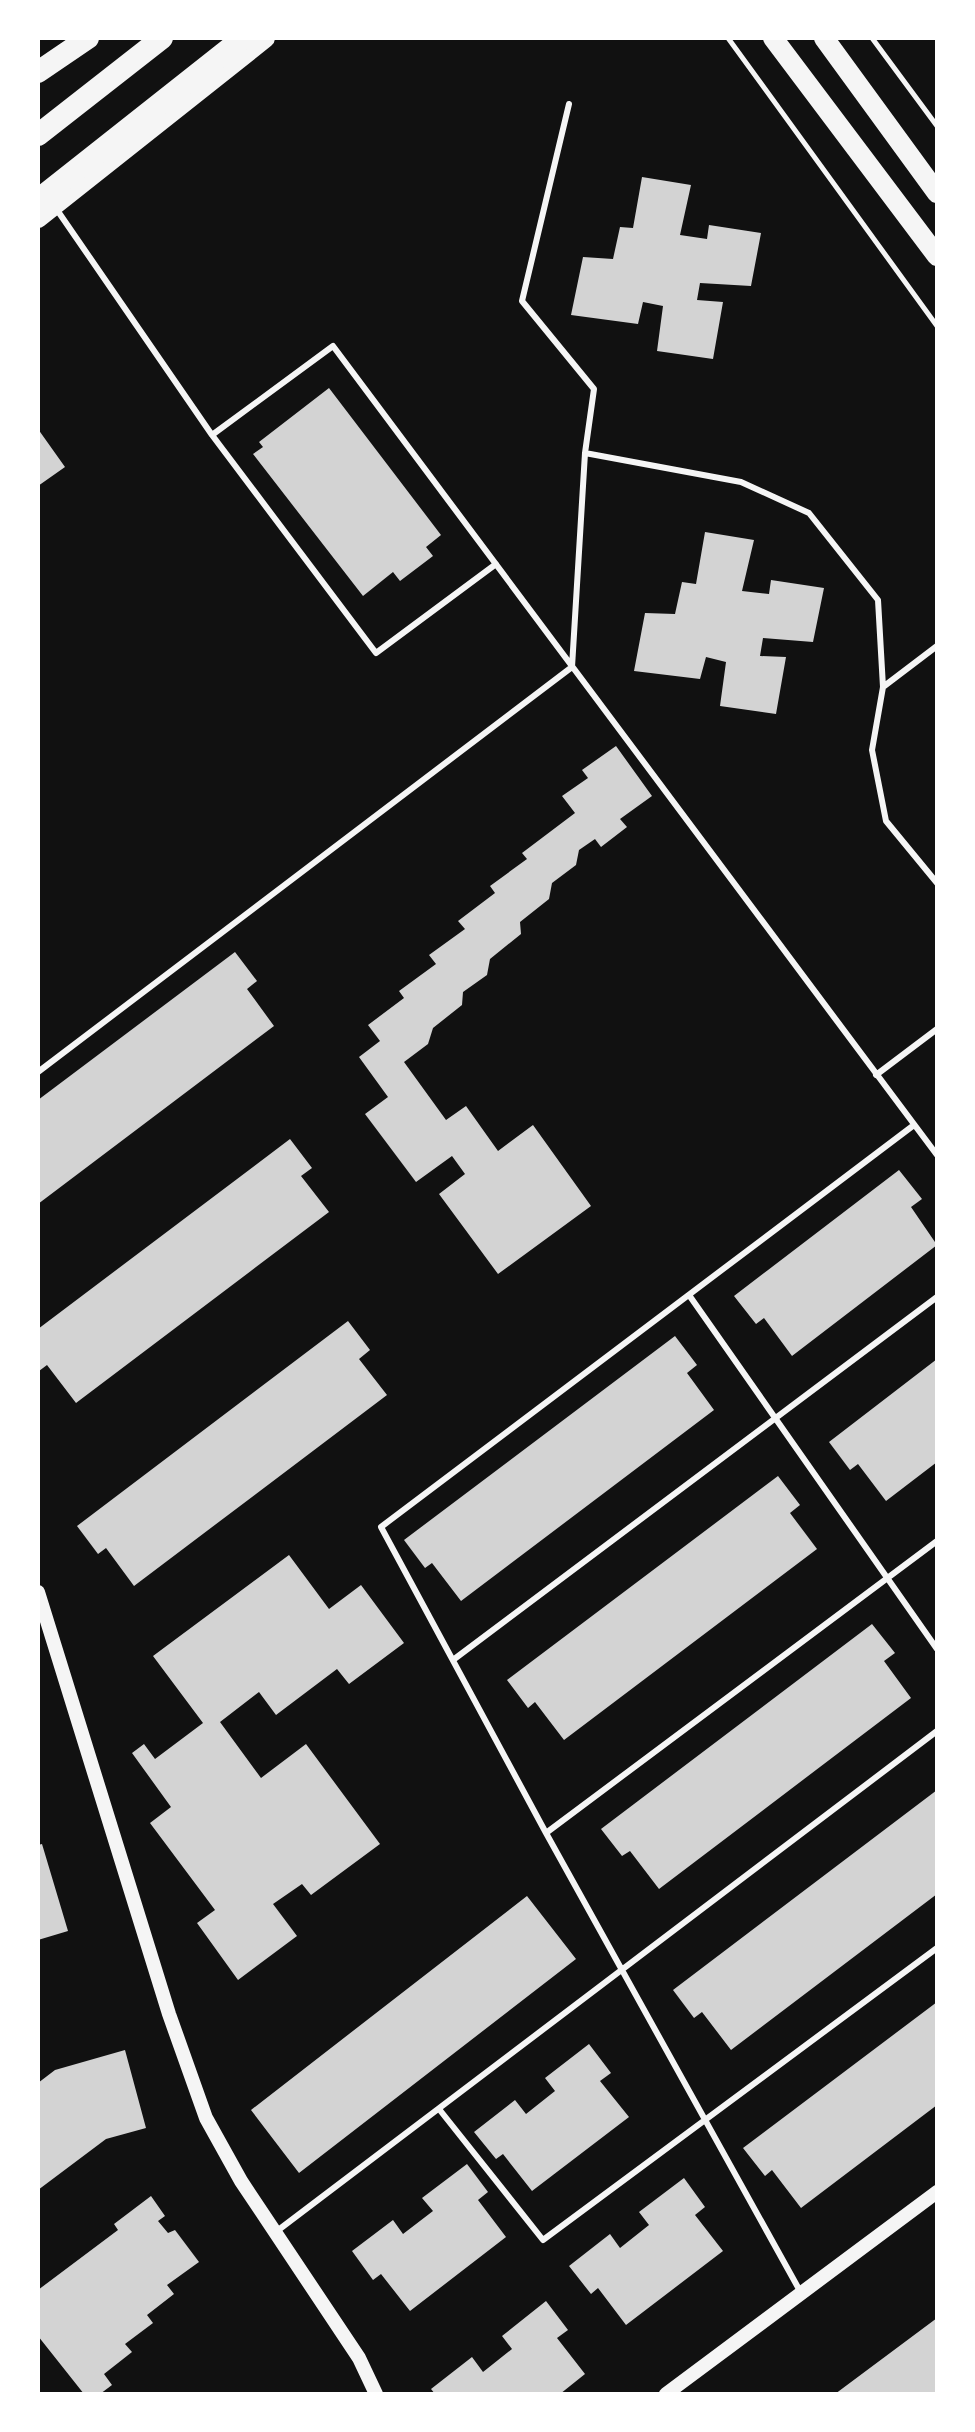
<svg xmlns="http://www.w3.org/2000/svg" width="975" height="2432" font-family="'Nunito Sans',sans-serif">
<rect width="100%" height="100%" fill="#111"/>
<path fill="#d3d3d3" d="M 642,177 L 691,185 L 680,235 L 707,239 L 709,225 L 761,233 L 751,286 L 700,283 L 697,300 L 723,302 L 713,359 L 657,351 L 663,306 L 643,302 L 638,324 L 571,315 L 583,257 L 613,259 L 620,227 L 633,228 Z
M 329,388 L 441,535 L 426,547 L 433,556 L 400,581 L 393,572 L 363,596 L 253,454 L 263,447 L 259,442 Z
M 38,429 L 65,467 L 38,486 Z
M 705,532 L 754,540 L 742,591 L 769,594 L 771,580 L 824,588 L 813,642 L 763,638 L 760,656 L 786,657 L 776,714 L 720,706 L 726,662 L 706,657 L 700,679 L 634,671 L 645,613 L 675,614 L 682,582 L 696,584 Z
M 616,746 L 652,796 L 620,819 L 627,827 L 601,847 L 595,839 L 579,850 L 576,865 L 552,883 L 549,899 L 520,922 L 521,934 L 490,959 L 487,975 L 463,992 L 462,1005 L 433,1028 L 428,1044 L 404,1062 L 446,1120 L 466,1106 L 498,1151 L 533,1125 L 591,1206 L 498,1274 L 439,1194 L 465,1174 L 452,1156 L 416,1182 L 365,1114 L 388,1097 L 359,1057 L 380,1041 L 368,1025 L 404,998 L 399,991 L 436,964 L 429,955 L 465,929 L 458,921 L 495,893 L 490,886 L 527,859 L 522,853 L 575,813 L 562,796 L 588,778 L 582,770 Z
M 235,952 L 257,981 L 247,989 L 274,1026 L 38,1204 L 38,1100 Z
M 290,1139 L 312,1168 L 301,1176 L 329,1212 L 76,1403 L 47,1365 L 39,1371 L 38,1329 Z
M 899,1170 L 922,1199 L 911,1207 L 937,1245 L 792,1356 L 764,1318 L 756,1324 L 734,1296 Z
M 348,1321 L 370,1350 L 359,1359 L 387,1395 L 134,1586 L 106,1548 L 98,1554 L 77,1526 Z
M 675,1336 L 697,1365 L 687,1373 L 714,1410 L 461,1601 L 432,1563 L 425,1568 L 404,1540 Z
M 937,1359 L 937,1462 L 886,1501 L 858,1464 L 850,1470 L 829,1442 Z
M 778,1476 L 800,1505 L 790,1513 L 817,1549 L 564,1740 L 535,1702 L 528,1708 L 507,1680 Z
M 289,1555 L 329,1609 L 361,1585 L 404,1643 L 349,1684 L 337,1669 L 276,1715 L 259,1692 L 220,1722 L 261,1778 L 306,1744 L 380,1844 L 311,1895 L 302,1884 L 273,1904 L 297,1936 L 238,1980 L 197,1923 L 215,1910 L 150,1823 L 171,1807 L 132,1753 L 144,1744 L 155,1759 L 203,1723 L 153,1656 Z
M 872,1624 L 895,1653 L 884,1661 L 911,1698 L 659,1889 L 630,1851 L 622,1856 L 601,1829 Z
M 937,1790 L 937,1894 L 731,2050 L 702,2012 L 694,2018 L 673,1990 Z
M 42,1844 L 68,1931 L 38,1940 L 38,1845 Z
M 527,1896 L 576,1959 L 299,2173 L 251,2110 Z
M 937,2002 L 937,2105 L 801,2208 L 772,2170 L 765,2176 L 743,2148 Z
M 589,2044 L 611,2073 L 600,2081 L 629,2117 L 532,2191 L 503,2154 L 496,2159 L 474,2132 L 515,2100 L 526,2114 L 555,2091 L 545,2078 Z
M 125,2050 L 146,2128 L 106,2139 L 38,2190 L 38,2083 L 55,2070 Z
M 467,2164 L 488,2192 L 478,2200 L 506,2237 L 410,2311 L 381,2274 L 373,2280 L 352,2251 L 393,2220 L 403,2234 L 433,2211 L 422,2198 Z
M 684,2178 L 705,2207 L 695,2215 L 723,2251 L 626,2325 L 598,2288 L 591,2294 L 569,2266 L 610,2234 L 620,2248 L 649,2225 L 639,2212 Z
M 151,2196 L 165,2216 L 158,2221 L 168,2233 L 175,2230 L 199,2262 L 167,2285 L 174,2294 L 147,2315 L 153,2323 L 125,2344 L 132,2352 L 104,2374 L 112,2385 L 100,2394 L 84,2394 L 38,2336 L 38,2290 L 118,2230 L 114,2224 Z
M 546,2301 L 568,2330 L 557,2338 L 585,2374 L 560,2394 L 435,2394 L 431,2389 L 472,2357 L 483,2372 L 512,2349 L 502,2336 Z
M 937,2318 L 937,2394 L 835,2394 Z"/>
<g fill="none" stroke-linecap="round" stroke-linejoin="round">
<path stroke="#f5f5f5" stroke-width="5" d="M 728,38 L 937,326
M 872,38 L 937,126"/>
<path stroke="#f5f5f5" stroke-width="6" d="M 569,104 L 522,301 L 594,389 L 585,453 L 741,482 L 809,513 L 878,600 L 883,687
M 55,207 L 212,435 L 333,346 L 937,1155
M 212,435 L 376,653 L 496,564
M 937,646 L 883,687 L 872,750 L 886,821 L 937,883
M 38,1072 L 572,667 L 585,453
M 876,1075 L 937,1029
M 914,1125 L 381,1527 L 546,1833 L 937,1541
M 689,1295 L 937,1649
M 453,1660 L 937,1297
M 546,1833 L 800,2291
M 439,2109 L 543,2240 L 937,1948
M 277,2231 L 937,1731"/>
<path stroke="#f5f5f5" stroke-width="14" d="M 38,1592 L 169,2014 L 206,2118 L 241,2181 L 359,2358 L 376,2394
M 666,2394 L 937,2192"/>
<path stroke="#f5f5f5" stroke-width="20" d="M 773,38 L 937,256
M 824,38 L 937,193
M 38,218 L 265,38"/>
<path stroke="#f5f5f5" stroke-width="22" d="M 38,72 L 88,38
M 38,135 L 162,38
M 38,200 L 243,38"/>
</g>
<rect width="975" height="2432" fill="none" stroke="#ffffff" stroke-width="80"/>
</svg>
